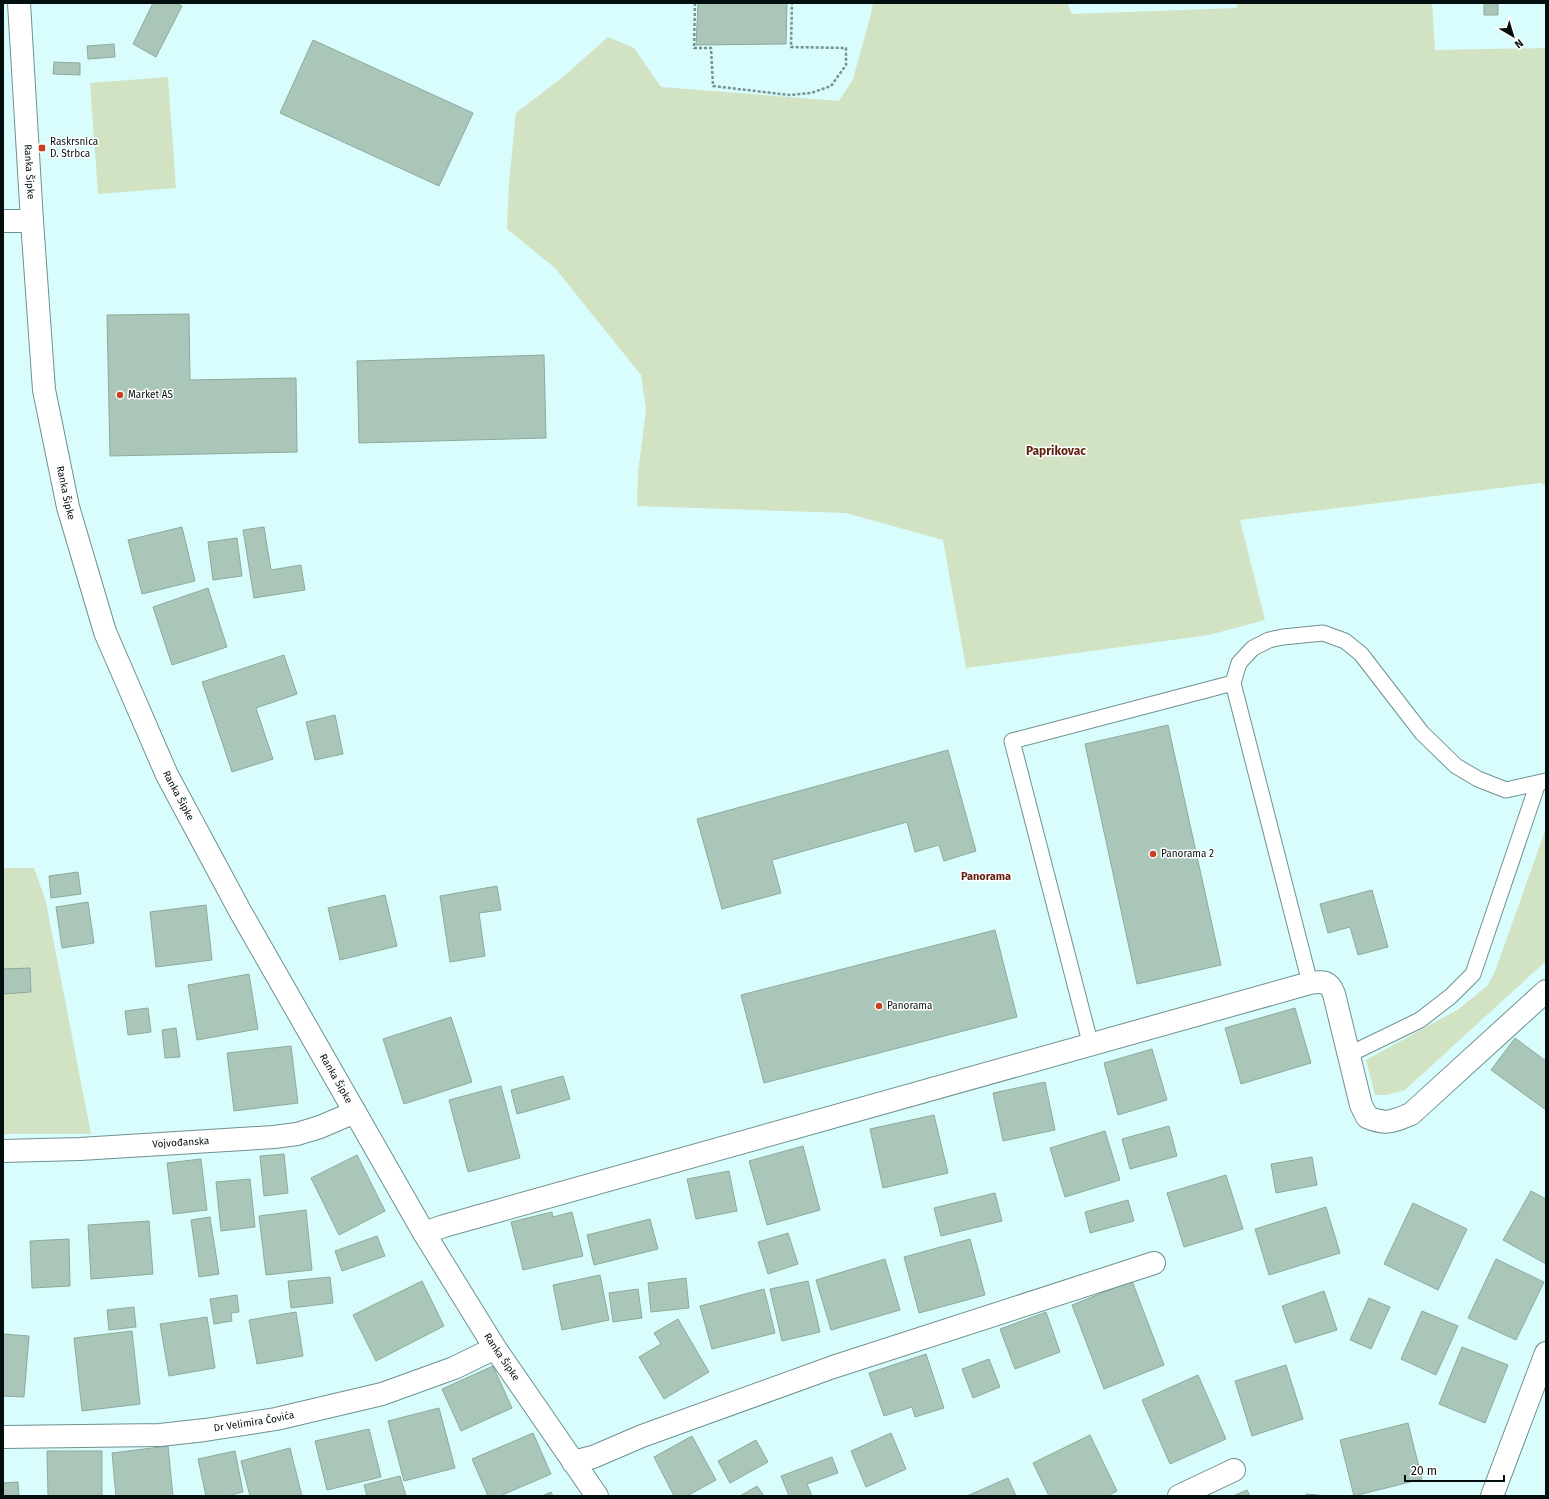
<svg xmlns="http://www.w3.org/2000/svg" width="1549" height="1499" font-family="'Fira Sans',sans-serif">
<rect width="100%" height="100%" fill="#d9fdfd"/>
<path fill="#d1e3c3" d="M 873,3 L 1067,3 L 1072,14 L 1237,8 L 1237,3 L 1432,3 L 1435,50 L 1546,48 L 1546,486 L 1541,483 L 1240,520 L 1265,620 L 1209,635 L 966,668 L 943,540 L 846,513 L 637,506 L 638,472 L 646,409 L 641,375 L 555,268 L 507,229 L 509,183 L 516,113 L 563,77 L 608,37 L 634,48 L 661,87 L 839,101 L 853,79 L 870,18 Z
M 168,77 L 176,188 L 98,194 L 90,83 Z
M 1546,828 L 1546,961 L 1405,1090 L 1386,1095 L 1375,1095 L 1366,1060 L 1459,1009 L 1488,985 L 1496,969 Z
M 3,868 L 34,868 L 46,902 L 91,1134 L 3,1134 Z"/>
<path fill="#a9c6b8" stroke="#8eaa9c" d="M 153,3 L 175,3 L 182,6 L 156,57 L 133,44 Z
M 698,3 L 787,3 L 786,44 L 696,45 Z
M 1484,3 L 1498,3 L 1498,15 L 1484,15 Z
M 313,40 L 473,113 L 439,186 L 280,113 Z
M 114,44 L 115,57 L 88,59 L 87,46 Z
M 54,62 L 80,63 L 80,75 L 53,74 Z
M 189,314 L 190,380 L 296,378 L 297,452 L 110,456 L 107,315 Z
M 544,355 L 546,438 L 359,443 L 357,361 Z
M 182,527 L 195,581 L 142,594 L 128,540 Z
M 264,527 L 271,570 L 301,565 L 305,590 L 254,598 L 243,530 Z
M 237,538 L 242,576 L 213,580 L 208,542 Z
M 208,588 L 227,647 L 172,665 L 153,607 Z
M 284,655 L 297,694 L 256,708 L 273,759 L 232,772 L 202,682 Z
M 335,715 L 343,754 L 315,760 L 306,722 Z
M 1168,725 L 1221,965 L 1137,984 L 1085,744 Z
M 948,750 L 976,851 L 944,861 L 939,845 L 915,852 L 907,822 L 772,860 L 781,893 L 722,909 L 697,819 Z
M 78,872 L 81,894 L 51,898 L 49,876 Z
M 497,886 L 501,910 L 479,913 L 485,956 L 450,962 L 440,896 Z
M 1372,890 L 1388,947 L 1358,955 L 1350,927 L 1328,933 L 1320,904 Z
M 385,895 L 397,946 L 340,960 L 328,908 Z
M 88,902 L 94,943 L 62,948 L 56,907 Z
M 206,905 L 212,960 L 156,967 L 150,912 Z
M 995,930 L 1017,1017 L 764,1083 L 741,995 Z
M 30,968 L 31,992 L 3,994 L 3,969 Z
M 249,974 L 258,1029 L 197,1040 L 188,985 Z
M 148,1008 L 151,1032 L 128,1035 L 125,1011 Z
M 1295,1008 L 1311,1063 L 1241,1084 L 1225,1028 Z
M 451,1017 L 472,1082 L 404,1104 L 383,1039 Z
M 176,1028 L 180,1057 L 165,1058 L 162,1030 Z
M 1515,1038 L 1546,1061 L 1546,1110 L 1491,1070 Z
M 291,1046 L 298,1103 L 234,1111 L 227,1053 Z
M 1152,1049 L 1167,1100 L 1118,1115 L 1104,1063 Z
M 563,1076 L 570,1099 L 517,1114 L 511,1090 Z
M 1045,1082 L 1055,1130 L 1003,1141 L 993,1093 Z
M 501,1086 L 520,1158 L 468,1172 L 449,1100 Z
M 934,1115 L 948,1173 L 883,1188 L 870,1129 Z
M 1169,1126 L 1177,1156 L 1130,1169 L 1122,1139 Z
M 1105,1131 L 1120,1180 L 1065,1197 L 1050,1148 Z
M 803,1146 L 820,1210 L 767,1225 L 749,1161 Z
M 284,1154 L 288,1193 L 264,1196 L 260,1156 Z
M 357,1155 L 385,1211 L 339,1235 L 311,1178 Z
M 1312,1157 L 1317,1185 L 1276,1193 L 1271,1164 Z
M 201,1159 L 207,1210 L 173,1214 L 167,1163 Z
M 729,1171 L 737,1211 L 696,1219 L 687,1179 Z
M 1226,1175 L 1243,1229 L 1184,1247 L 1167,1193 Z
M 250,1179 L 255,1227 L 221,1231 L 216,1182 Z
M 1531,1191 L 1546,1199 L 1546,1264 L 1503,1240 Z
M 995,1193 L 1002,1221 L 941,1236 L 934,1208 Z
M 1128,1200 L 1134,1221 L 1090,1233 L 1085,1212 Z
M 1413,1203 L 1467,1229 L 1438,1290 L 1384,1264 Z
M 1326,1207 L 1340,1253 L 1269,1275 L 1255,1229 Z
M 306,1210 L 312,1270 L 266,1275 L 259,1216 Z
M 552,1212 L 553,1217 L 572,1212 L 583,1256 L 523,1270 L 511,1222 Z
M 210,1217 L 219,1274 L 199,1277 L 191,1220 Z
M 650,1219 L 658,1249 L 594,1265 L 587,1235 Z
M 149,1221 L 153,1274 L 91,1279 L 88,1225 Z
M 788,1233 L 798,1264 L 768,1274 L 758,1242 Z
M 377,1236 L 385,1256 L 342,1271 L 335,1251 Z
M 69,1239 L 70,1286 L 32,1288 L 30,1241 Z
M 970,1239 L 985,1295 L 919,1313 L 904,1257 Z
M 885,1259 L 900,1310 L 831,1330 L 816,1280 Z
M 1496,1259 L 1544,1282 L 1516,1340 L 1468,1318 Z
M 600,1275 L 609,1320 L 562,1330 L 553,1285 Z
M 330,1277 L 333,1303 L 291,1308 L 288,1281 Z
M 686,1278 L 689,1308 L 651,1312 L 648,1283 Z
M 422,1281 L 444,1326 L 376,1361 L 353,1315 Z
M 808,1281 L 820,1332 L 782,1341 L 770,1289 Z
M 1132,1281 L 1164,1365 L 1104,1389 L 1072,1305 Z
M 638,1289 L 642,1318 L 613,1322 L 609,1293 Z
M 764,1289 L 775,1333 L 712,1349 L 700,1306 Z
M 1324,1291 L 1337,1330 L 1295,1343 L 1282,1306 Z
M 237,1295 L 239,1312 L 231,1313 L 232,1321 L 214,1324 L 210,1299 Z
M 1369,1298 L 1390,1307 L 1371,1349 L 1350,1340 Z
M 134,1307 L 136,1327 L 109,1330 L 107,1310 Z
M 1422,1311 L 1458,1326 L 1436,1375 L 1401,1359 Z
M 296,1312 L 303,1356 L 257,1364 L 249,1320 Z
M 1046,1312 L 1060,1352 L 1015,1369 L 1000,1329 Z
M 207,1317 L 215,1368 L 169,1376 L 160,1324 Z
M 678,1319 L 709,1372 L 664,1399 L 639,1357 L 661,1344 L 654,1333 Z
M 132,1331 L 140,1404 L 82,1411 L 74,1338 Z
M 3,1334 L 29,1336 L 24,1397 L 3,1396 Z
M 1462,1347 L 1508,1365 L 1485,1423 L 1439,1404 Z
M 926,1354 L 944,1408 L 915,1417 L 912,1407 L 884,1416 L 869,1373 Z
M 989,1359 L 1000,1387 L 973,1398 L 962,1369 Z
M 1286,1365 L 1303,1419 L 1252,1436 L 1235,1381 Z
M 493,1366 L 512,1408 L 461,1431 L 442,1389 Z
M 1198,1375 L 1226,1439 L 1170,1464 L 1142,1400 Z
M 439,1408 L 455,1468 L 404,1481 L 388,1421 Z
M 1408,1423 L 1422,1479 L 1354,1496 L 1340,1440 Z
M 369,1429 L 381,1477 L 327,1490 L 315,1441 Z
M 533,1433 L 551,1474 L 500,1496 L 488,1496 L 472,1459 Z
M 891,1433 L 906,1469 L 866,1487 L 851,1451 Z
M 1090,1435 L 1117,1491 L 1108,1496 L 1049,1496 L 1033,1463 Z
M 692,1436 L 716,1480 L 687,1496 L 674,1496 L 654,1457 Z
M 756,1440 L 768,1462 L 730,1483 L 718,1461 Z
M 168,1446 L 173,1496 L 116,1496 L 112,1453 Z
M 290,1448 L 302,1496 L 250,1496 L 241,1461 Z
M 47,1451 L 102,1451 L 102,1496 L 48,1496 Z
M 235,1451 L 243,1492 L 227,1496 L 206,1496 L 198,1459 Z
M 832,1457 L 838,1473 L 807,1484 L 812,1496 L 789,1496 L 781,1476 Z
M 400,1476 L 406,1496 L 367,1496 L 364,1485 Z
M 1008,1478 L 1016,1496 L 967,1496 Z
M 18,1482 L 19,1496 L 3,1496 L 3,1483 Z
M 757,1486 L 764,1496 L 740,1496 Z
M 1247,1490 L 1250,1496 L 1233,1496 Z
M 551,1492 L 553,1496 L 542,1496 Z
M 1306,1494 L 1328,1496 L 1306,1496 Z"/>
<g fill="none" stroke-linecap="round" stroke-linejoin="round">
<defs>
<path id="lane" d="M 1310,983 L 1233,683 L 1239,663 L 1253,648 L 1269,640 L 1283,637 L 1323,633 L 1345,641 L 1361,654 L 1422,733 L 1456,766 L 1478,779 L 1506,790 L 1546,781
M 1091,1046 L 1012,741 L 1233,683
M 1350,1054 L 1420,1020 L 1451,996 L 1473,974 L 1538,783"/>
<g id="street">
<path id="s1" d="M 19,3 L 32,221 L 44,390 L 68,507 L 105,632 L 167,775 L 240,911 L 424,1233 L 495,1348 L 597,1496"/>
<path d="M 3,221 L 32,221"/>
<path id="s2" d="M 3,1151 L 80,1149 L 274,1137 L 297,1134 L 320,1127 L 355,1112"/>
<path d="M 424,1233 L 444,1226 C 733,1145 1022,1065 1310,983 C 1323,981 1329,981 1334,994 L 1361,1105 L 1367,1117 C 1387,1125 1391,1122 1411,1114 L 1546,991"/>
<path id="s3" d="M 3,1437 L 160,1435 L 205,1430 L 276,1419 L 382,1394 L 454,1368 L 495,1348"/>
<path d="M 573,1462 L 593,1457 L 642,1436 L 833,1367 L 1154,1263"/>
<path d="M 1179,1496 L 1234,1470"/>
<path d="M 1492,1496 L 1546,1353"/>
</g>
</defs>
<use href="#lane" stroke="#6f9090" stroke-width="17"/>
<use href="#street" stroke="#6f9090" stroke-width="24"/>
<path stroke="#789191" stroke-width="2.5" stroke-dasharray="3 2" stroke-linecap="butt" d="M 695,3 L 694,48 L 711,48 L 713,86 L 789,95 L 811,93 L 831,86 L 846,65 L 846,48 L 791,47 L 792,3"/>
<use href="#lane" stroke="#fff" stroke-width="15"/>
<use href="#street" stroke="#fff" stroke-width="22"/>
</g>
<g fill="#c93f20" stroke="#fff" stroke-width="1.5">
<rect x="38" y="144" width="8" height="8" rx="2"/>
<circle cx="120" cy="395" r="4"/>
<circle cx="1153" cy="854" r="4"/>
<circle cx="879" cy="1006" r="4"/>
</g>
<g text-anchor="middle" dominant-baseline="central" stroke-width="3" stroke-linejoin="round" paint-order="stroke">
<g font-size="10" fill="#030e0f" stroke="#fff" text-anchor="start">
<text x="50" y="142">Raskrsnica<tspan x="50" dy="12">D. Strbca</tspan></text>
<text x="128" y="395">Market AS</text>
<text x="1161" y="854">Panorama 2</text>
<text x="887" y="1006">Panorama</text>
</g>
<g font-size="10" fill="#030e0f" stroke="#fff">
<text stroke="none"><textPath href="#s1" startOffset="169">Ranka Šipke</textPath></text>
<text stroke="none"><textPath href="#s1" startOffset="493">Ranka Šipke</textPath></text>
<text stroke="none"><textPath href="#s1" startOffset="817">Ranka Šipke</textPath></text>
<text stroke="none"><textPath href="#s1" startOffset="1141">Ranka Šipke</textPath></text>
<text stroke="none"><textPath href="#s2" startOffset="178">Vojvođanska</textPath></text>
<text stroke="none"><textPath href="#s1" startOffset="1465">Ranka Šipke</textPath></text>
<text stroke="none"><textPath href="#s3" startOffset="252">Dr Velimira Čovića</textPath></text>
</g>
<g font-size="11" font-weight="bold" fill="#611f10" stroke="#fff">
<text x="986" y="876">Panorama</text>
</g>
<g font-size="12" font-weight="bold" fill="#611f10" stroke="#fff">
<text x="1056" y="451">Paprikovac</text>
</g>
</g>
<rect width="1549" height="1499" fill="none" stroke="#030e0f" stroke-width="8"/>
<g transform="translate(1513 36) rotate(142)" stroke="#ffffff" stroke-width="3" paint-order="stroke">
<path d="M0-3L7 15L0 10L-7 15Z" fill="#030e0f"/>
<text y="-6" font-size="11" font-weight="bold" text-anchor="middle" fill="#030e0f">N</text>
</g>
<path d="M1405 1475v6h99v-6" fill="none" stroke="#030e0f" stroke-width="2"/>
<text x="1411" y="1475" font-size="12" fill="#030e0f" stroke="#ffffff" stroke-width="3" paint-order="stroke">20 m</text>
</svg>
